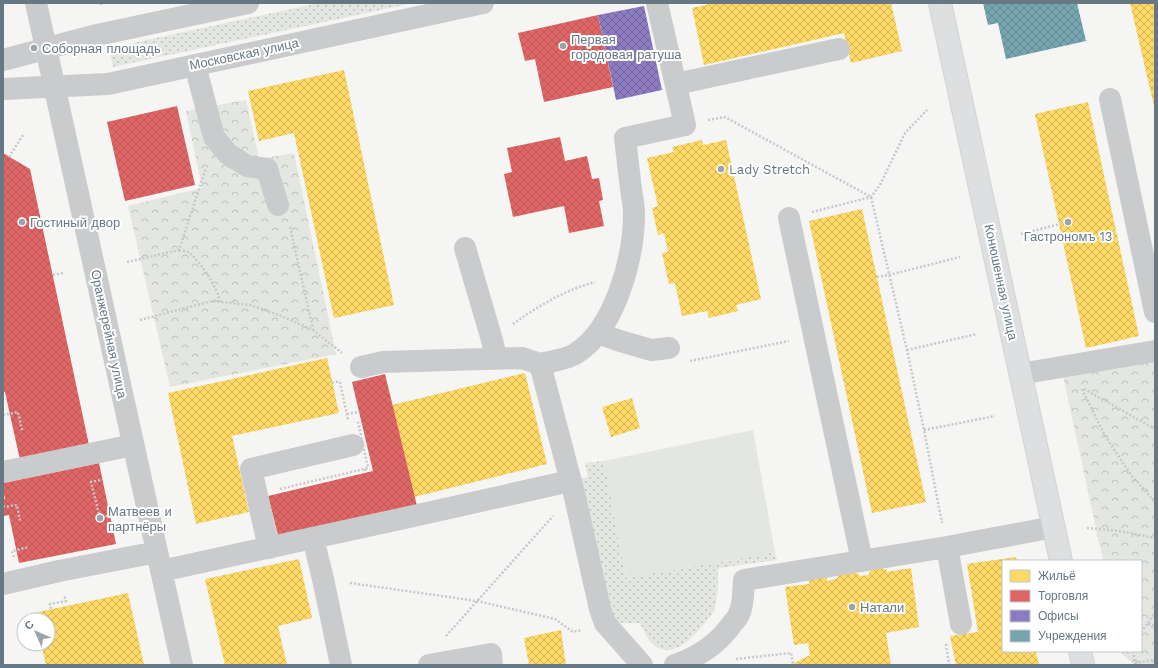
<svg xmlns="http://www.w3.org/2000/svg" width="1158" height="668" font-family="'Work Sans',sans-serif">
<defs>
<pattern id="grass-dots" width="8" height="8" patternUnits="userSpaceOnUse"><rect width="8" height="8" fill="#e4e7e1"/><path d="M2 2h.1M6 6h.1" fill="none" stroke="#bdc0bc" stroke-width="1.8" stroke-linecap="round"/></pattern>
<pattern id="forest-crowns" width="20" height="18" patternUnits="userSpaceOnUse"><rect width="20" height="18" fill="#e4e7e1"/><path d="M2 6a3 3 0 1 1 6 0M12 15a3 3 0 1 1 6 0" fill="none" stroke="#bdc0bc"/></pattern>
<pattern id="homes-cross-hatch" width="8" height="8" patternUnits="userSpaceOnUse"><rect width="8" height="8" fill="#ffd966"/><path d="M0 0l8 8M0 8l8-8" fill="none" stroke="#d2b559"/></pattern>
<pattern id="shops-cross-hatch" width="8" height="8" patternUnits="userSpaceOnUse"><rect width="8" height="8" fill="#e06666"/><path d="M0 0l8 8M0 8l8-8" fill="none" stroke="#b95959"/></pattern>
<pattern id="offices-cross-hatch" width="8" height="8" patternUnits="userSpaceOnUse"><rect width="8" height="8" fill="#8e7cc3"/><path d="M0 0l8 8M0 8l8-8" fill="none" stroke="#72669c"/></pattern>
<pattern id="public-cross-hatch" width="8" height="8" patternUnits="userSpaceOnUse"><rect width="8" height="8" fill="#76a5af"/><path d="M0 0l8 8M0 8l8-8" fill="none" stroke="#658b94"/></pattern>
</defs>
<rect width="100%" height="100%" fill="#f5f5f4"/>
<path fill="url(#grass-dots)" d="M 319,3 L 413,3 L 113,67 L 109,48 Z
M 604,461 L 626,578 L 775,552 L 777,560 L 720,568 L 718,570 C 718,581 718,601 714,610 C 712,615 707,621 703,625 C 693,638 673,659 655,646 C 648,641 644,631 640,623 L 621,623 L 613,619 L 580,479 L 588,477 L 585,463 Z"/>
<path fill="url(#forest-crowns)" d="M 246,100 L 259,159 L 294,153 L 336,354 L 170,387 L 128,206 L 202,188 L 186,111 Z
M 1155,361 L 1155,665 L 1135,665 L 1122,654 L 1122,651 L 1141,651 L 1141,561 L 1103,561 L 1063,376 Z"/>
<path fill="#e4e7e1" d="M 753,430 L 775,552 L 626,578 L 604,461 Z"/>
<path fill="url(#homes-cross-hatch)" d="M 714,3 L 891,3 L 902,51 L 851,63 L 844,33 L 704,65 L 692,8 Z
M 1130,3 L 1155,3 L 1155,106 L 1154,106 Z
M 344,70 L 394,305 L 334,318 L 294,133 L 259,141 L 248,91 Z
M 1088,102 L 1139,336 L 1086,348 L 1035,114 Z
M 702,140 L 703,145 L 726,140 L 761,299 L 736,305 L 738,311 L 709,318 L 707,311 L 682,316 L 675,283 L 669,284 L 662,253 L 668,252 L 664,233 L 658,235 L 652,208 L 658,206 L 647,158 L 674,152 L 672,147 Z
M 862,209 L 926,502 L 872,513 L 809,221 Z
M 327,358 L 339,413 L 232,436 L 249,512 L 196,524 L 168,393 Z
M 525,373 L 547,464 L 414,497 L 392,405 Z
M 632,398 L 640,428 L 611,437 L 602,407 Z
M 1016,557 L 1017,561 L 1003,561 L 1003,651 L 1036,651 L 1039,665 L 956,665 L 950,636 L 978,632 L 967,564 Z
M 299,559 L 312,618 L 278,626 L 287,665 L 225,665 L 205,579 Z
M 882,568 L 887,570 L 887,572 L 911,568 L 919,627 L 886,633 L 891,665 L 790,665 L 810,655 L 808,643 L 794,645 L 785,587 L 809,584 L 809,580 L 823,576 L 827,578 L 827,581 L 836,579 L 840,574 L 855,572 L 860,576 L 869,575 L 869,572 L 872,569 Z
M 128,593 L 144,665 L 82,665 L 82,664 L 76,665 L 46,665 L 41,644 L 48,644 L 48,620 L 36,620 L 34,613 Z
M 561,630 L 566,665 L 529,665 L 524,638 Z"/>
<path fill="url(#shops-cross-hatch)" d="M 598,15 L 613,87 L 544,102 L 535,59 L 525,61 L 518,33 Z
M 177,106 L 195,185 L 125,201 L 107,122 Z
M 560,137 L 565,161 L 587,156 L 592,179 L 599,178 L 603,200 L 599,201 L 604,226 L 569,233 L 564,206 L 513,217 L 504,174 L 512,172 L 507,148 Z
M 3,153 L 30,169 L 89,445 L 20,460 L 5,392 L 3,392 Z
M 385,374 L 417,506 L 279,539 L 268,496 L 373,471 L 352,382 Z
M 99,463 L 116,544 L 19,563 L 9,515 L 3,516 L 3,500 L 5,499 L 3,490 L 3,483 Z"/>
<path fill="url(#offices-cross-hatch)" d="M 644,6 L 662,90 L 616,100 L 598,15 Z"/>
<path fill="url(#public-cross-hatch)" d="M 983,3 L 1077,3 L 1086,41 L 1006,59 L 998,23 L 988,25 Z"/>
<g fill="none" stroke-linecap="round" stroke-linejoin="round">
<defs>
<path id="major" d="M 940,3 L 1061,561
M 1080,651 L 1083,665"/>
</defs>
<use href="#major" stroke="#d1d2d2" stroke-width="24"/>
<path stroke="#c7c8c9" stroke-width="2.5" stroke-dasharray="2 2" stroke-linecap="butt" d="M 101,3 L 101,5
M 708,120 L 725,117 L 871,197 L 907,350 L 924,430 L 942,523
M 9,157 L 23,135
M 812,212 L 871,197 L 880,185 L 905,133 L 927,110
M 290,227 L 313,329
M 1021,234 L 1068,222
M 179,250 L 189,252 L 201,265 L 210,278 L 218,294 L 220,302
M 127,262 L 179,250 L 206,168
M 53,275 L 63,273
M 877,277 L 889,275 L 960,257
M 140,320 L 212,301 L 250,305 L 279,315 L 313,330 L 342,353
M 513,324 C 538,306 565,290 595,282
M 907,350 L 977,334
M 690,361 L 789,341
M 340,382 L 348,420
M 332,383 L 340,381
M 1082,389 L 1105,436 L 1131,475 L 1155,502
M 1084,389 L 1155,429
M 347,414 L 359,412
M 3,415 L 18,412 L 22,430
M 924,430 L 995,416
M 365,469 L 366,473
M 100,480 L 91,482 L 100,518 L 114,514
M 3,507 L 17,505 L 20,521
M 1087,528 L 1120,531 L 1155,538
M 14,557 L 12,551 L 29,547
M 350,583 L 477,601 L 555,619 L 573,632 L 581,630
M 51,609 L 50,604 L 66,601 L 64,595
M 1148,623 L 1155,613
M 1141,632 L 1148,623 L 1155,629
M 446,636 L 553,516
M 946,644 L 949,665
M 1133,651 L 1135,663 L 1153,660 L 1155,658
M 736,659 L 791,653 L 793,664"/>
<path stroke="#cacbcc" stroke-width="22" d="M 36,3 L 182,665
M 3,60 L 97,35 L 248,3
M 195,65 L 214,137 L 228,154 L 247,166 L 267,169 L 278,205
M 676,84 L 839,49
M 3,89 L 108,84 L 483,3
M 1110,99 L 1155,312
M 789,218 L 862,561
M 465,248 L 492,340 L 496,358
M 598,333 L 617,340 L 651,350 L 669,348
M 540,364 C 549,362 567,359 575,354 C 615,330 634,258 634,213 C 634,205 632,197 631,189 C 629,172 627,155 625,138 L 685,125 L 657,3
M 361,367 L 383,362 L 522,358 L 540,364 L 574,493 L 600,609 L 605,623 L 642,665
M 1020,374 L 1155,351
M 3,472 L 133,445
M 313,538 L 323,579 L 341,665
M 947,547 L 961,624
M 269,548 L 251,469 L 353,445
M 161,571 L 400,519 L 570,481
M 3,584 L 59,571 L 157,552
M 429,665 L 491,654 L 492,665
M 675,665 C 698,657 718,644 732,624 C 734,621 738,618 739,614 C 744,604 743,591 744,580 L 947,547 L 1054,527"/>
<use href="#major" stroke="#dedfe0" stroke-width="22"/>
<path stroke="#c7c8c9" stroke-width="2.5" stroke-dasharray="2 2" stroke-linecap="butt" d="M 280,489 L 368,468 L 358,422"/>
</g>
<g fill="#99a4ab" stroke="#fff" stroke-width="1.5">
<circle cx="563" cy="46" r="4"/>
<circle cx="34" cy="48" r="4"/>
<circle cx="721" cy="169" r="4"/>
<circle cx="22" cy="222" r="4"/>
<circle cx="1068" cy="222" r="4"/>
<circle cx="100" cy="518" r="4"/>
<circle cx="852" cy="607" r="4"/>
</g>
<g text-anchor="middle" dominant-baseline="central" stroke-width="4" stroke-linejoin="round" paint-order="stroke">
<g font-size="13" fill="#677883" stroke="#fff" text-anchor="start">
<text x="571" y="39">Первая<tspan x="571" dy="15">городовая ратуша</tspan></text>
<text x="42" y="48">Соборная площадь</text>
<text x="729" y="169">Lady Stretch</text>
<text x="30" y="222">Гостиный двор</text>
<text x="1068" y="236" text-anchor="middle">Гастрономъ 13</text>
<text x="108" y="511">Матвеев и<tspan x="108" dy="15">партнёры</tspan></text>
<text x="860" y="607">Натали</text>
</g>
<g font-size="13" fill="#677883" stroke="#fff">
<text transform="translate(244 54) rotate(-12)">Московская улица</text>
<text transform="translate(1001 282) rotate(78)">Конюшенная улица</text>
<text transform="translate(109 334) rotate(78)">Оранжерейная улица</text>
</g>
</g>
<rect width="1158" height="668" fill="none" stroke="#677883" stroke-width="8"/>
<rect x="1002" y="560" width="140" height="92" fill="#ffffff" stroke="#c2c9cd"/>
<rect x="1010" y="570" width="20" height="12" fill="#ffd966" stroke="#c2c9cd"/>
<text x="1038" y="580" font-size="12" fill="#677883">Жильё</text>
<rect x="1010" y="590" width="20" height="12" fill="#e06666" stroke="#c2c9cd"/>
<text x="1038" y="600" font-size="12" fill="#677883">Торговля</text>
<rect x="1010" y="610" width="20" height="12" fill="#8e7cc3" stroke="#c2c9cd"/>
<text x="1038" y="620" font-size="12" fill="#677883">Офисы</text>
<rect x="1010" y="630" width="20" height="12" fill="#76a5af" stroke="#c2c9cd"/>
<text x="1038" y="640" font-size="12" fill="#677883">Учреждения</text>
<g transform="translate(36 632) rotate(315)"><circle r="19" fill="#ffffff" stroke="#c2c9cd"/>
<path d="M0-3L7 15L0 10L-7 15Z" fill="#99a4ab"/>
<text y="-6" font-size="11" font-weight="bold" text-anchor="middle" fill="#677883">С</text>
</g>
</svg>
